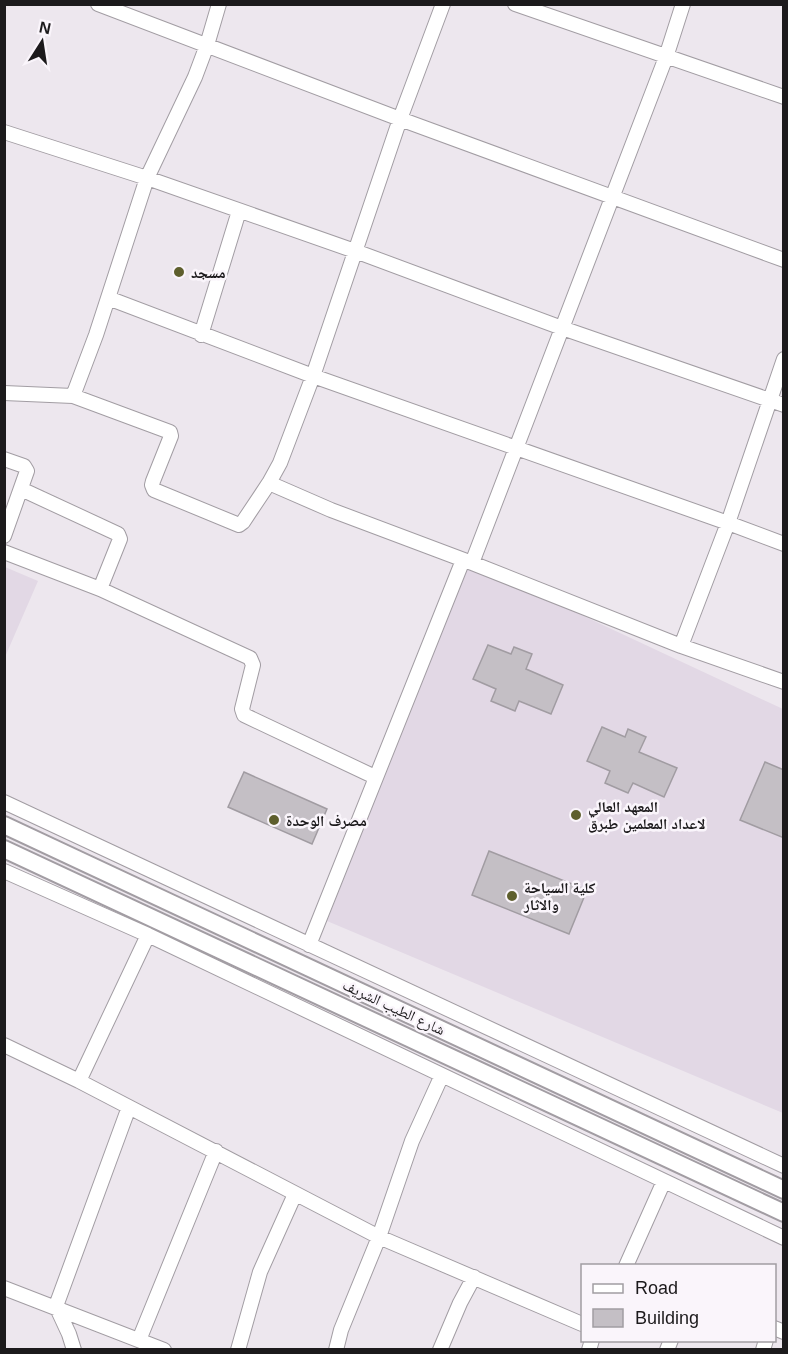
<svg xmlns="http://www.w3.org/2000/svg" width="788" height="1354" font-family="Helvetica,'Noto Naskh Arabic',sans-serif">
<rect width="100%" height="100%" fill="#ede7ee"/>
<path fill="#e2d8e5" d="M 468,562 L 783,709 L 783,1113 L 327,921 Z
M 5,567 L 38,581 L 5,657 Z"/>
<path fill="#c4bfc5" stroke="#a19ca2" stroke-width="1.5" d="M 488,645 L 511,654 L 514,647 L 532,654 L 526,669 L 563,685 L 551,714 L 519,701 L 515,711 L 491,701 L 496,689 L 473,679 Z
M 602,727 L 625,737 L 628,729 L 646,737 L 639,752 L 677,768 L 664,797 L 633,783 L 628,793 L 605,783 L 610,771 L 587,761 Z
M 765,762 L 784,770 L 784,838 L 740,820 Z
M 244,772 L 327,809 L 312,844 L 228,807 Z
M 489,851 L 587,890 L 569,934 L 472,895 Z"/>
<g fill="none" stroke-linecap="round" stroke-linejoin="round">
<defs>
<path id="minor" d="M 98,4 L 400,119 L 784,260
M 443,4 L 400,119 L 313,376 L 280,463 L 269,483 L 331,510 L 472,563 L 681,646 L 784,682
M 515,4 L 784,97
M 4,132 L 147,178 L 355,251 L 562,328 L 784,405
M 108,298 L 313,376 L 728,523 L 784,544
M 201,335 L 239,211
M 4,393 L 73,396 L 96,335 L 147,178 L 195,77 L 207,45 L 219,4
M 73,396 L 170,432 L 171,436 L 153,481 L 152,485 L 154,490 L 239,525 L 243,522 L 269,483
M 4,459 L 24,466 L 27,471 L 4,536
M 21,489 L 118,534 L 120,539 L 100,589
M 4,552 L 100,589 L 250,658 L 253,665 L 242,709 L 244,715 L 375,777
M 472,563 L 666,57 L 683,4
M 681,646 L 728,523 L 784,359
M 4,802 L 784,1166
M 4,871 L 148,935 L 784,1238
M 309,945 L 463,560
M 4,1045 L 79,1081 L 379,1237 L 582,1324
M 79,1081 L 148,935
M 626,1266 L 664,1181
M 4,1288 L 164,1350
M 774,1328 L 784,1332
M 139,1340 L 216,1151
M 74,1350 L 69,1334 L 56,1306 L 129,1107
M 238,1350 L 260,1272 L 295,1194
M 336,1350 L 341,1330 L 379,1237 L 412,1141 L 442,1075
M 440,1350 L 460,1303 L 474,1277
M 589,1350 L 592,1340
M 667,1350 L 671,1340
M 763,1350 L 766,1340"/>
<path id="major" d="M 4,825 L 784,1190
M 4,849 L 784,1213"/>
</defs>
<use href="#minor" stroke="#a29da3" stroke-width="16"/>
<use href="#major" stroke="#a29da3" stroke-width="20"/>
<use href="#minor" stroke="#fff" stroke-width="14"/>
<use href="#major" stroke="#fff" stroke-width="16"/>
</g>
<g fill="#5e5f2d" stroke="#faf5fb" stroke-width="2">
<circle cx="179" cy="272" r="6"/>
<circle cx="576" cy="815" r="6"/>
<circle cx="274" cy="820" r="6"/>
<circle cx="512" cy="896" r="6"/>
</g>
<g text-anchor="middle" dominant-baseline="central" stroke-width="5" stroke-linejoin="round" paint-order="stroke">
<g font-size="15" font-weight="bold" fill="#1c1a1c" stroke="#faf5fb" text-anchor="start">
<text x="191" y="272">مسجد</text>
<text x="588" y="806">المعهد العالي<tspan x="588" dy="17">لاعداد المعلمين طبرق</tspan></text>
<text x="286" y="820">مصرف الوحدة</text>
<text x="524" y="887">كلية السياحة<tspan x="524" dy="17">والاثار</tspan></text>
</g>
<g font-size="15" fill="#1c1a1c" stroke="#faf5fb">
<text transform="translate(394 1007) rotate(25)">شارع الطيب الشريف</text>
</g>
</g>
<rect width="788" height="1354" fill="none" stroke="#1c1a1c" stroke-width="12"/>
<rect x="581" y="1264" width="195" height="78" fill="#faf5fb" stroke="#a19da2" stroke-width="1.5"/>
<rect x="593" y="1284" width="30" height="9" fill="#ffffff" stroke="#a19da2" stroke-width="1.5"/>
<text x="635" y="1294" font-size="18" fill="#1c1a1c">Road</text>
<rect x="593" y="1309" width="30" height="18" fill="#c4bfc5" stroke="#a19da2" stroke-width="1.5"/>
<text x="635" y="1324" font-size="18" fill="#1c1a1c">Building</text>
<g transform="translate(42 42) rotate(12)" stroke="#faf5fb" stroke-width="4.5" paint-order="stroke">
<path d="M0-4.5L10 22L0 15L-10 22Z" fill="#1c1a1c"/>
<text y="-9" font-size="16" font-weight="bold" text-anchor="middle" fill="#1c1a1c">N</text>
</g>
</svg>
